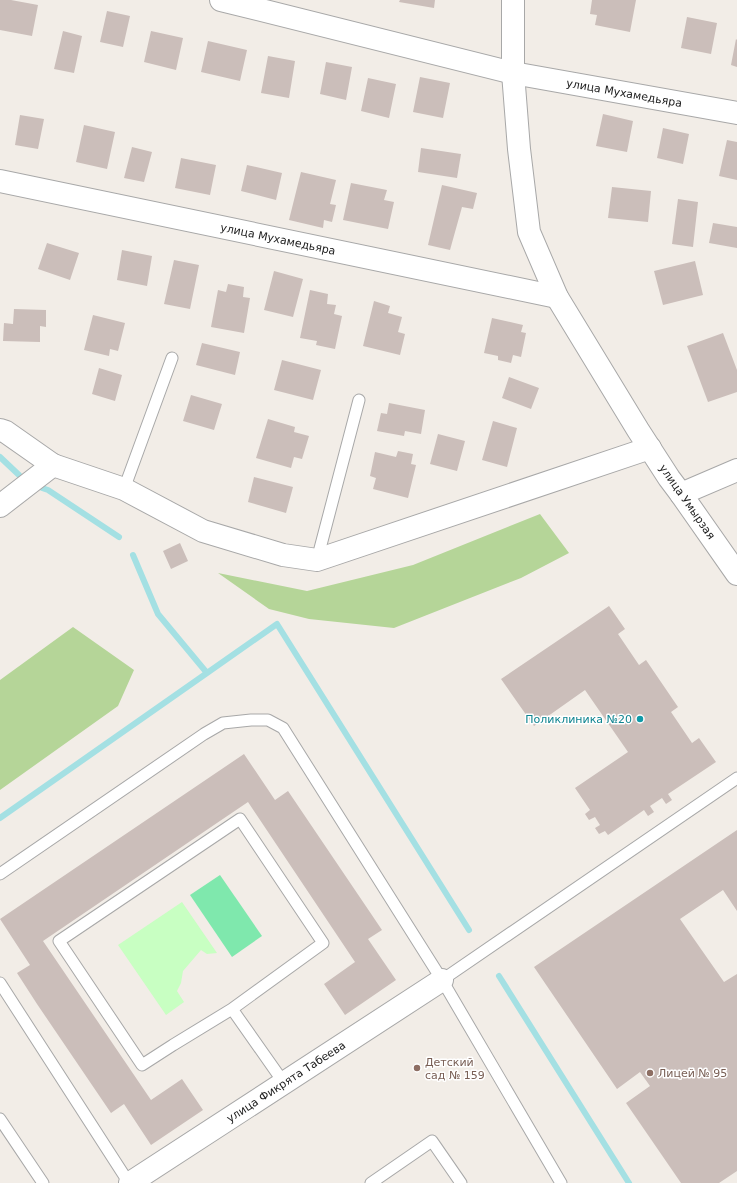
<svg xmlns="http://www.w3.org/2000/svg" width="737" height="1183" font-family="'DejaVu Sans',sans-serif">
<rect width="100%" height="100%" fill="#f2ede7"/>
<path fill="#b5d598" d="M 540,514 L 569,553 L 521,578 L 394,628 L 309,619 L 269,609 L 218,573 L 307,591 L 413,565 Z
M 73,627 L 134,670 L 118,706 L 0,790 L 0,680 Z"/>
<path fill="#c8ffc2" d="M 182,902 L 217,953 L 207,954 L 201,950 L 183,971 L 181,983 L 177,991 L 184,1002 L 166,1015 L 118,945 Z"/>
<path fill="#7fe8ad" d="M 220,875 L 262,936 L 232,957 L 190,895 Z"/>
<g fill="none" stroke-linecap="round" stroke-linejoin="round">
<path stroke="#a4e0e3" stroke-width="6" d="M 0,457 L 19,475
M 42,488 L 48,490 L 119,537
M 133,555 L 158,614 L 207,673
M 0,818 L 207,673 L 277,624 L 469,930
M 499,976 L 629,1183"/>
</g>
<path fill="#cbbeba" d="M 0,0 L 11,0 L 38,5 L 32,36 L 0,30 Z
M 400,0 L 435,0 L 434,8 L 399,2 Z
M 592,0 L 636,0 L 630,32 L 595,25 L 597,15 L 590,14 Z
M 107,11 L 130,16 L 123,47 L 100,42 Z
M 687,17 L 717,23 L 711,54 L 681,48 Z
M 63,31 L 82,36 L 74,73 L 54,69 Z
M 151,31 L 183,38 L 176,70 L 144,62 Z
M 736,39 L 737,40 L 737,67 L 731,65 Z
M 208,41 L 247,50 L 240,81 L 201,72 Z
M 268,56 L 295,61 L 289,98 L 261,93 Z
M 326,62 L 352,67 L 346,100 L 320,94 Z
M 420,77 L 450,83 L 443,118 L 413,112 Z
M 368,78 L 396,84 L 389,118 L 361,111 Z
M 603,114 L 633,121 L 627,152 L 596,146 Z
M 20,115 L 44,119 L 38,149 L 15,145 Z
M 84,125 L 115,132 L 107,169 L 76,162 Z
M 663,128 L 689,134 L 683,164 L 657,158 Z
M 727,140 L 737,142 L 737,180 L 719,176 Z
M 132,147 L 152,152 L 144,182 L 124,178 Z
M 421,148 L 461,154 L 457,178 L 418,172 Z
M 181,158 L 216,165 L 210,195 L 175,188 Z
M 247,165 L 282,173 L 276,200 L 241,191 Z
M 301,172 L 336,180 L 330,204 L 336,205 L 332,222 L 324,220 L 323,228 L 289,220 Z
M 351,183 L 387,190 L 384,200 L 394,202 L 388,229 L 343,220 Z
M 442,185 L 477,193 L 473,209 L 462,207 L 450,250 L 428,245 Z
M 612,187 L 651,191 L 648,222 L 608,218 Z
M 678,199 L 698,202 L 693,247 L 672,244 Z
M 713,223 L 737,227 L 737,248 L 709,243 Z
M 47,243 L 79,253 L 70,280 L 38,269 Z
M 122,250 L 152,256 L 147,286 L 117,280 Z
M 174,260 L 199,265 L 190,309 L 164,304 Z
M 695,261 L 703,295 L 663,305 L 654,271 Z
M 274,271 L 303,279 L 293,317 L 264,310 Z
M 228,284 L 244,287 L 243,297 L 250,298 L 244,333 L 211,327 L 218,290 L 226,292 Z
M 310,290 L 328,294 L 327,304 L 336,305 L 334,314 L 342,316 L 335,349 L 316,345 L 317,341 L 300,338 Z
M 374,301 L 390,306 L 388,313 L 402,317 L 398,332 L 405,334 L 400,355 L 363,346 Z
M 14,309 L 46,310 L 46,327 L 40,326 L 40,342 L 3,341 L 4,323 L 13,324 Z
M 93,315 L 125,323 L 118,351 L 110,349 L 109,356 L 84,350 Z
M 492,318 L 523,325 L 521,332 L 526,333 L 521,357 L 513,355 L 511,363 L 498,360 L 498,356 L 484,353 Z
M 723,333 L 737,370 L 737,392 L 708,402 L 687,346 Z
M 202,343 L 240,352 L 235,375 L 196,365 Z
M 282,360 L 321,370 L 313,400 L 274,390 Z
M 99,368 L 122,375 L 115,401 L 92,394 Z
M 509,377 L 539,388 L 531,409 L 502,398 Z
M 191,395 L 222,404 L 214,430 L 183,421 Z
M 389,403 L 425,410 L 421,434 L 405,431 L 404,436 L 377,431 L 381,413 L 387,414 Z
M 268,419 L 295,427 L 294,432 L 309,436 L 302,459 L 294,457 L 291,468 L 256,458 Z
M 493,421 L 517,428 L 507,467 L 482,460 Z
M 438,434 L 465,441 L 457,471 L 430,464 Z
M 398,451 L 413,454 L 411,464 L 416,465 L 408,498 L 373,489 L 376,478 L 370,476 L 375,452 L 396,457 Z
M 254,477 L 293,487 L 286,513 L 248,502 Z
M 180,543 L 188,561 L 171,569 L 163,551 Z
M 609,606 L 625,629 L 618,634 L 639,665 L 646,660 L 678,707 L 671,712 L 692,743 L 699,738 L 716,762 L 668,794 L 672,800 L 666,804 L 662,798 L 650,806 L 654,812 L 648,816 L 644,810 L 608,835 L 605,831 L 599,834 L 595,828 L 600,825 L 595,817 L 589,820 L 585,814 L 590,810 L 575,788 L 628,752 L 585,690 L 534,726 L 501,679 Z
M 244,754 L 275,800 L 288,791 L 382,930 L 368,939 L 396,980 L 345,1015 L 324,984 L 355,962 L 248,802 L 214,825 L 43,941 L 151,1100 L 182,1079 L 203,1110 L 151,1145 L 124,1104 L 111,1113 L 37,1004 L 17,973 L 30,965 L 0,919 Z
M 737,830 L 737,911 L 723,890 L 680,919 L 724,982 L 737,974 L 737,1171 L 719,1183 L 681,1183 L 626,1103 L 650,1086 L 640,1072 L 617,1089 L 534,967 Z"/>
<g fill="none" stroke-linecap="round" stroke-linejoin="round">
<defs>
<path id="service" d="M 124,489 L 172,358
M 317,560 L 359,400
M 0,874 L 204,734 L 223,723 L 251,720 L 268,720 L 283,728 L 442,980 L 561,1183
M 442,980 L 737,778
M 0,983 L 129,1183
M 232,1009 L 173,1045 L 142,1065 L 59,941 L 240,819 L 323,943 L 232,1009 L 284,1083
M 0,1119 L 43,1183
M 371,1183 L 432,1141 L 461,1183"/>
<g id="minor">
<path id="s1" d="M 221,0 L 513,73 L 737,113"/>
<path d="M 513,0 L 513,73 L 519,149 L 529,232 L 557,297 L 638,430 L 669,478 L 681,494"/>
<path id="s2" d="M 0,181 L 557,297"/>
<path d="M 0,430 L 6,432 L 53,465 L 124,489 L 203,531 L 283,555 L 317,560 L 650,448"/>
<path d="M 0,506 L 53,465"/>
<path id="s3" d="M 130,1183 L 442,980"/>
</g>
<path id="tertiary" d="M 737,470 L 681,494 L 737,574"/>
</defs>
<use href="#service" stroke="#a8a8a8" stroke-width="13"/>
<use href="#minor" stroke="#a8a8a8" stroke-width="24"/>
<use href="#tertiary" stroke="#a8a8a8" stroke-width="24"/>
<use href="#service" stroke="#fff" stroke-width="11"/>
<use href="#minor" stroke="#fff" stroke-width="22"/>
<use href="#tertiary" stroke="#fff" stroke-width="22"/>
</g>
<circle fill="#0f9aa8" stroke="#fff" stroke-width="1.5" cx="640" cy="719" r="4"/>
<g fill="#8d6e63" stroke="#fff" stroke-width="1.5">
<circle cx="417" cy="1068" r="4"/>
<circle cx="650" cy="1073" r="4"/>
</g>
<g text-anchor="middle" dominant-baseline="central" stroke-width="3" stroke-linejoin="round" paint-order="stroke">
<g font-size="11" fill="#212121" stroke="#fff">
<text stroke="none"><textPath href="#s1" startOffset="414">улица Мухамедьяра</textPath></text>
<text stroke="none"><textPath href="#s2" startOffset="284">улица Мухамедьяра</textPath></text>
<text transform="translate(687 502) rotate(55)">улица Умырзая</text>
<text stroke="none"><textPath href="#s3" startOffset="186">улица Фикрята Табеева</textPath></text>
</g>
<g font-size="11" fill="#0d838f" stroke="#fff" text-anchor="end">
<text x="632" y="719">Поликлиника №20</text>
</g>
<g font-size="11" fill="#785e54" stroke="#fff" text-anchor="start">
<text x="425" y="1062">Детский<tspan x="425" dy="13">сад № 159</tspan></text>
<text x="658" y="1073">Лицей № 95</text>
</g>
</g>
</svg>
